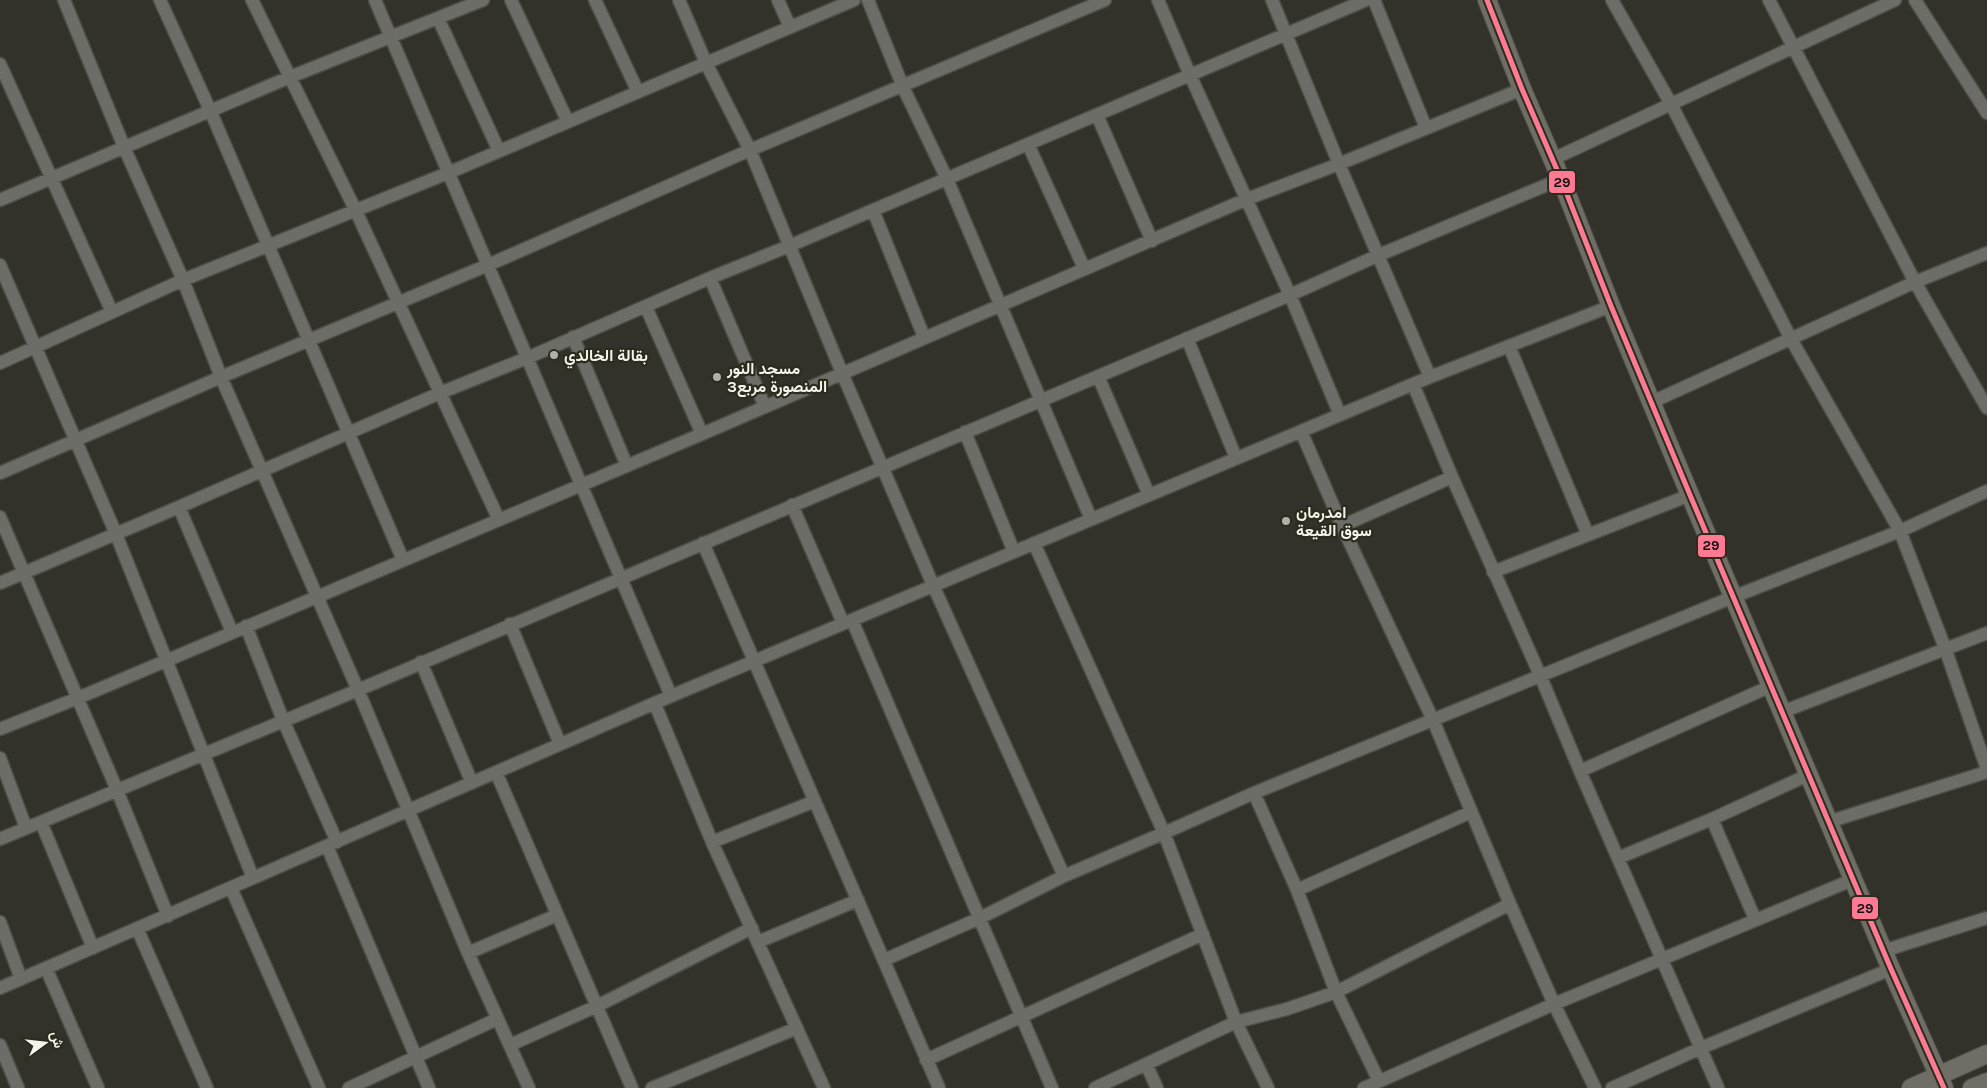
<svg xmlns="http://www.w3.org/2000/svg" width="1987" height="1088" font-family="Karla,Vazirmatn,sans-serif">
<rect width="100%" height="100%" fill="#32322a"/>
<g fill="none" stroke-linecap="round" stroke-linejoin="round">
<defs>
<path id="street" d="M 64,0 L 124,147 L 183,280 L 221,377 L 358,690 L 468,953 L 529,1088
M 160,0 L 210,110 L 403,560
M 252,0 L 355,209 L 499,520
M 375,0 L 671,696
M 511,0 L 568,122
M 595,0 L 638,92
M 679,0 L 706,63 L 750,150 L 842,373 L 933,585 L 1064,876
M 778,0 L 790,27
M 868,0 L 903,87 L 947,179 L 1091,519
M 1158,0 L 1190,75 L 1290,295 L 1340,415
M 1272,0 L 1339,164 L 1430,377
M 1374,0 L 1426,128
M 1612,0 L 1671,104 L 1791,339 L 1900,531 L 1945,648 L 1987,769
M 1769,0 L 1915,282 L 1987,408
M 1915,0 L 1987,113
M 438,18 L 499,151
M 0,64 L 112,312
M 1097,115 L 1152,241
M 1028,144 L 1084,268
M 1553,159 L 1895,0
M 0,200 L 290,77 L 483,0
M 873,210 L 924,337
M 0,265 L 116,534 L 253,878
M 710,278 L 765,407
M 646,307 L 702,434
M 573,337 L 627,466
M 1187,338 L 1236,458
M 1509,346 L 1588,535
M 0,363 L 183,280 L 448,173 L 854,0
M 1098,376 L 1149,495
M 1413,384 L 1452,477 L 1540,675 L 1580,771 L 1718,1088
M 1652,402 L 1915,282 L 1987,253
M 1301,431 L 1342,526 L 1433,720 L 1510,904 L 1554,1004 L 1595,1088
M 965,432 L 1014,552
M 0,473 L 221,377 L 488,265 L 750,150 L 1105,0
M 792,505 L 843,623
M 179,507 L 232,632
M 0,517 L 117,790 L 168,916
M 1342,526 L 1452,477
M 703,543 L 939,1088
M 1034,543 L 1164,833 L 1236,1022 L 1268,1088
M 1493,572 L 1690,495
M 0,583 L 179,507 L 440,393 L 527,358 L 710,278 L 789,246 L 1366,0
M 852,620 L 1052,1088
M 510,624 L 560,744
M 246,626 L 283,720 L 337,842
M 421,662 L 472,783
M 655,704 L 712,842 L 824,1088
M 1782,712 L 1987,633
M 0,729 L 78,698 L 702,434 L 1247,199 L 1339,164 L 1522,89
M 0,758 L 26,828
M 1580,771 L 1771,686
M 496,772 L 632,1088
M 1254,793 L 1297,890 L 1336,992 L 1379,1081
M 1712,819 L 1755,919
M 41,822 L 93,948
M 1828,822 L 1987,772
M 0,839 L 358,690 L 1290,295 L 1379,255 L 1561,179
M 712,842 L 815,801
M 327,846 L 429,1088
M 1618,858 L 1712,819 L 1808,775
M 231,888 L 319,1088
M 1297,890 L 1471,812
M 0,922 L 21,979
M 137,928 L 207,1088
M 758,942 L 858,900
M 1883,951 L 1987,918
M 468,953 L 557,915
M 884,960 L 980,918 L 1064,876 L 1164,833 L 1254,793 L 1733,597 L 1900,531 L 1987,491
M 46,968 L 98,1088
M 0,988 L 671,696 L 1430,377 L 1611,306
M 0,1045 L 18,1088
M 510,1045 L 597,1006 L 752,928
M 926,1060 L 1203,934
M 1146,1064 L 1157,1088
M 349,1088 L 497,1019
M 652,1088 L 797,1028
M 1095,1088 L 1236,1022 L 1287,1009 L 1336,992 L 1510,904
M 1364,1088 L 1554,1004 L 1852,880
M 1612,1088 L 1701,1048 L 1891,969"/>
<path id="secondary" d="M 1487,0 L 1522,89 L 1561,179 L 1611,306 L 1690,495 L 1891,969 L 1944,1088
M 1911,1088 L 1987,1054
M 1972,1088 L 1987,1082"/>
</defs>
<use href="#street" stroke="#4d4e47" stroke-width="15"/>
<use href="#secondary" stroke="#4d4e47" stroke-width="20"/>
<use href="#street" stroke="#6d6d67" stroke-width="12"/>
<use href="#secondary" stroke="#6e6e66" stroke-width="18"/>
<defs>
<path id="bus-1" d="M 1487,0 L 1522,89 L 1561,179 L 1611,306 L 1690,495 L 1891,969 L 1944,1088"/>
</defs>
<use href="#bus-1" stroke="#2c2c1e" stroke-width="9"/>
<use href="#bus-1" stroke="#fe7a93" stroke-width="5"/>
</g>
<g fill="#afb0a7" stroke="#2c2c1e" stroke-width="2">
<circle cx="554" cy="355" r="5"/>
<circle cx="717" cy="377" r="5"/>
<circle cx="1286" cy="521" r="5"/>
</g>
<g text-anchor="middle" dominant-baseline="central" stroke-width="4.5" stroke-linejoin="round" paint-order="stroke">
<g font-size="16" font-weight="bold" fill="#f3f4ea" stroke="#2c2c1e" text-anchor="start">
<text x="564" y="355">بقالة الخالدي</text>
<text x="727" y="368">مسجد النور<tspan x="727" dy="18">المنصورة مربع3</tspan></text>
<text x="1296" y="512">امدرمان<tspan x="1296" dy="18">سوق القيعة</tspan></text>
</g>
</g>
<g stroke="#2c2c1e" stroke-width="2">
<rect x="1548" y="170" width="28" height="24" rx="5" fill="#fe7a93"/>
<rect x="1697" y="534" width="29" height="24" rx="5" fill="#fe7a93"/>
<rect x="1851" y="896" width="28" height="24" rx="5" fill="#fe7a93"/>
</g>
<g font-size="14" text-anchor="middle" font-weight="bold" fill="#111">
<text x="1562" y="187">29</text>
<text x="1711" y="550">29</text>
<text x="1865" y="913">29</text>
</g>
<g transform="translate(45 1043) rotate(75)" stroke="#2c2c1e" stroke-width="4" paint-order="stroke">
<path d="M0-4L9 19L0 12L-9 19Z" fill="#f3f4ea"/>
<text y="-8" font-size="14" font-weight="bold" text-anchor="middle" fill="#f3f4ea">ش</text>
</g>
</svg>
